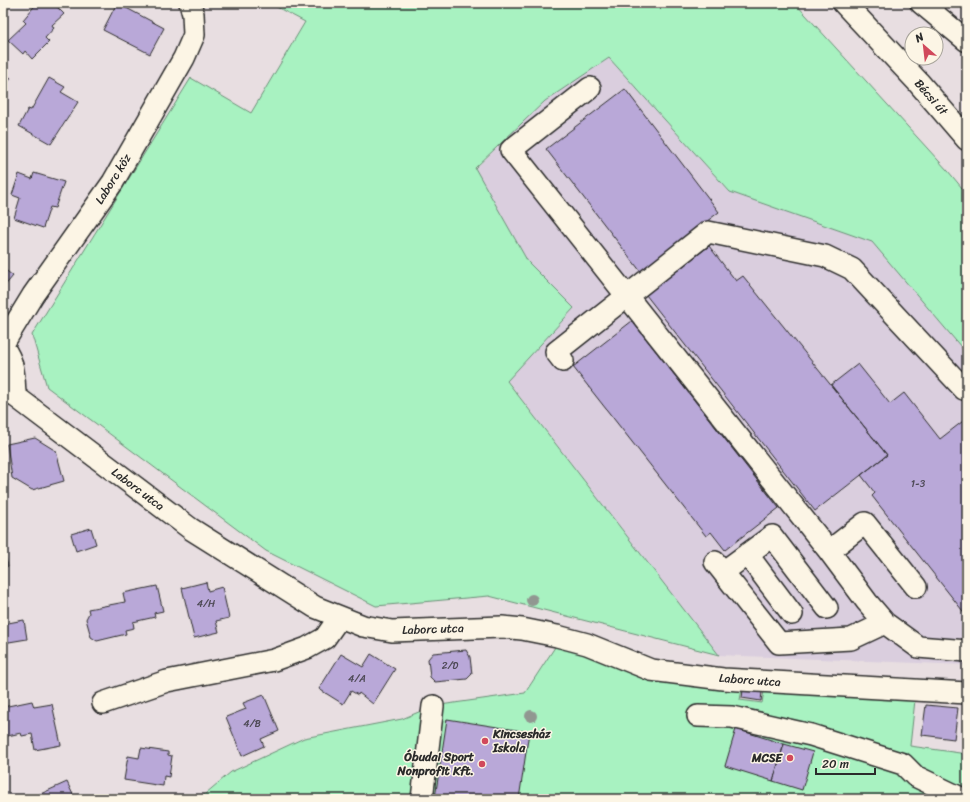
<svg xmlns="http://www.w3.org/2000/svg" width="970" height="802" font-family="Sriracha,sans-serif">
<rect width="100%" height="100%" fill="#e8dee1"/>
<filter id="ink" filterUnits="userSpaceOnUse"><feTurbulence type="fractalNoise" baseFrequency=".025" numOctaves="2"/><feDisplacementMap in="SourceGraphic" scale="8" xChannelSelector="R" yChannelSelector="G"/><feConvolveMatrix kernelMatrix="1 2 1 2 8 2 1 2 1" color-interpolation-filters="sRGB"/></filter>
<g filter="url(#ink)">
<path fill="#dacede" d="M 609,58 L 730,192 L 872,242 L 967,354 L 967,665 L 719,655 L 507,380 L 574,308 L 528,262 L 475,169 L 545,101 Z"/>
<path fill="#a8f2c1" stroke="#6a8e76" d="M 269,3 L 795,3 L 948,171 L 967,194 L 967,354 L 872,242 L 730,192 L 609,58 L 545,101 L 475,168 L 528,262 L 574,308 L 507,381 L 719,655 L 489,596 L 376,606 L 266,551 L 47,387 L 32,335 L 191,78 L 251,113 L 305,22 Z
M 557,644 L 742,689 L 740,700 L 762,703 L 764,691 L 915,700 L 910,746 L 967,754 L 967,799 L 199,799 L 231,772 L 304,738 L 402,719 L 433,706 L 525,693 Z"/>
<path fill="#b9a8d8" stroke="#2b2b2b" d="M 37,3 L 53,3 L 64,14 L 52,25 L 54,28 L 45,38 L 49,42 L 32,59 L 25,51 L 23,54 L 8,40 L 26,23 L 23,20 Z
M 117,3 L 164,28 L 150,54 L 103,30 Z
M 3,73 L 11,78 L 3,89 Z
M 49,78 L 65,87 L 61,92 L 78,102 L 51,144 L 19,126 L 28,109 L 31,110 Z
M 625,89 L 719,212 L 641,272 L 546,149 Z
M 34,173 L 64,182 L 55,208 L 50,207 L 43,228 L 14,218 L 20,198 L 12,195 L 19,174 L 32,179 Z
M 709,246 L 736,281 L 743,276 L 887,455 L 815,511 L 646,295 Z
M 3,268 L 13,276 L 3,288 Z
M 632,321 L 779,508 L 725,550 L 711,532 L 706,536 L 573,367 Z
M 858,364 L 890,404 L 904,393 L 940,439 L 967,418 L 966,615 L 872,496 L 875,493 L 861,475 L 887,455 L 831,385 Z
M 35,438 L 56,451 L 64,481 L 32,490 L 12,478 L 7,444 Z
M 91,528 L 96,544 L 76,551 L 71,534 Z
M 3,549 L 8,566 L 3,568 Z
M 206,582 L 208,591 L 222,587 L 229,618 L 216,621 L 219,632 L 194,638 L 182,588 Z
M 157,586 L 163,611 L 154,613 L 155,617 L 133,622 L 134,628 L 125,630 L 126,634 L 97,641 L 91,637 L 86,619 L 89,613 L 88,609 L 125,602 L 123,593 Z
M 24,620 L 27,639 L 3,643 L 3,624 Z
M 466,650 L 470,657 L 472,674 L 467,679 L 435,682 L 430,677 L 428,659 L 433,653 Z
M 341,654 L 363,667 L 371,654 L 395,669 L 373,704 L 359,693 L 358,695 L 351,691 L 343,704 L 319,689 Z
M 743,690 L 762,692 L 761,701 L 742,698 Z
M 264,695 L 279,731 L 261,739 L 264,746 L 242,756 L 226,717 L 246,709 L 243,703 Z
M 32,701 L 34,707 L 52,704 L 61,745 L 35,750 L 32,734 L 22,736 L 21,733 L 3,737 L 3,707 Z
M 926,705 L 958,708 L 954,739 L 922,735 Z
M 447,719 L 529,732 L 519,799 L 432,799 L 435,798 Z
M 736,729 L 784,744 L 773,781 L 725,766 Z
M 784,744 L 813,752 L 802,790 L 773,781 Z
M 141,748 L 168,752 L 168,755 L 172,756 L 169,777 L 164,776 L 163,786 L 124,780 L 128,756 L 139,758 Z
M 67,782 L 75,799 L 38,799 L 36,796 Z"/>
<g fill="none" stroke-linecap="round" stroke-linejoin="round">
<defs>
<path id="minor" d="M 921,3 L 967,41
M 590,88 L 511,150 L 829,551 L 867,602 L 885,623 L 918,647 L 967,651
M 3,344 L 33,295 L 113,182 L 184,58 L 194,35 L 193,14 L 190,3
M 3,347 C 15,363 14,377 15,396 L 191,529 L 315,607 L 363,626 L 392,631 L 502,627 L 522,629 L 557,636 L 587,644 L 651,670 L 723,679 L 967,693
M 563,361 L 556,352 L 708,232 L 825,256 L 852,269 L 964,389 L 967,389
M 829,551 L 865,523 L 916,587
M 747,554 L 792,614
M 715,562 L 723,572 L 772,536 L 827,608
M 723,572 L 779,643 L 851,639 L 885,623
M 103,703 L 167,681 L 274,660 L 307,648 L 325,638 L 339,618
M 698,716 L 732,717 L 811,735 L 903,764 L 915,776 L 963,799
M 422,799 L 433,706"/>
<path id="major" d="M 844,3 L 918,82 L 967,139"/>
</defs>
<use href="#minor" stroke="#2b2b2b" stroke-width="24"/>
<use href="#major" stroke="#2b2b2b" stroke-width="25"/>
<use href="#minor" stroke="#fcf5e5" stroke-width="21"/>
<use href="#major" stroke="#fcf5e5" stroke-width="22"/>
</g>
<g fill="#919791">
<circle cx="532" cy="600" r="6"/>
<circle cx="531" cy="716" r="6"/>
</g>
</g>
<g fill="#d1495b" stroke="#fcf5e5" stroke-width="1.5">
<circle cx="485" cy="741" r="4"/>
<circle cx="790" cy="758" r="4"/>
<circle cx="482" cy="764" r="4"/>
</g>
<g text-anchor="middle" dominant-baseline="central" stroke-width="3" stroke-linejoin="round" paint-order="stroke">
<g font-size="10" fill="#4e4a56">
<text x="918" y="484">1-3</text>
<text x="206" y="604">4/H</text>
<text x="450" y="666">2/D</text>
<text x="357" y="679">4/A</text>
<text x="252" y="724">4/B</text>
</g>
<g font-size="12" fill="#2b2b2b" stroke="#fcf5e5">
<text transform="translate(931 97) rotate(49)">Bécsi út</text>
<text transform="translate(113 179) rotate(-58)">Laborc köz</text>
<text transform="translate(138 489) rotate(37)">Laborc utca</text>
<text transform="translate(433 629) rotate(-2)">Laborc utca</text>
<text transform="translate(750 680) rotate(4)">Laborc utca</text>
</g>
<g font-size="12" font-weight="bold" fill="#2b2b2b" stroke="#fcf5e5" text-anchor="end">
<text x="493" y="734" text-anchor="start">Kincsesház<tspan x="493" dy="14">Iskola</tspan></text>
<text x="474" y="757">Óbudai Sport<tspan x="474" dy="14">Nonprofit Kft.</tspan></text>
<text x="782" y="758">MCSE</text>
</g>
</g>
<rect width="970" height="802" fill="none" stroke="#fcf5e5" stroke-width="16"/>
<rect x="8" y="8" width="954" height="786" fill="none" stroke="#2b2b2b" stroke-width="1.5" filter="url(#ink)"/>
<g transform="translate(924 46) rotate(332)"><circle r="19" fill="#fcf5e5" stroke="#a8a49b"/>
<path d="M0-3L7 15L0 10L-7 15Z" fill="#d1495b"/>
<text y="-6" font-size="11" font-weight="bold" text-anchor="middle" fill="#2b2b2b">N</text>
</g>
<path d="M816 768v6h59v-6" fill="none" stroke="#2b2b2b" stroke-width="2"/>
<text x="822" y="768" font-size="12" fill="#2b2b2b" stroke="#fcf5e5" stroke-width="3" paint-order="stroke">20 m</text>
</svg>
